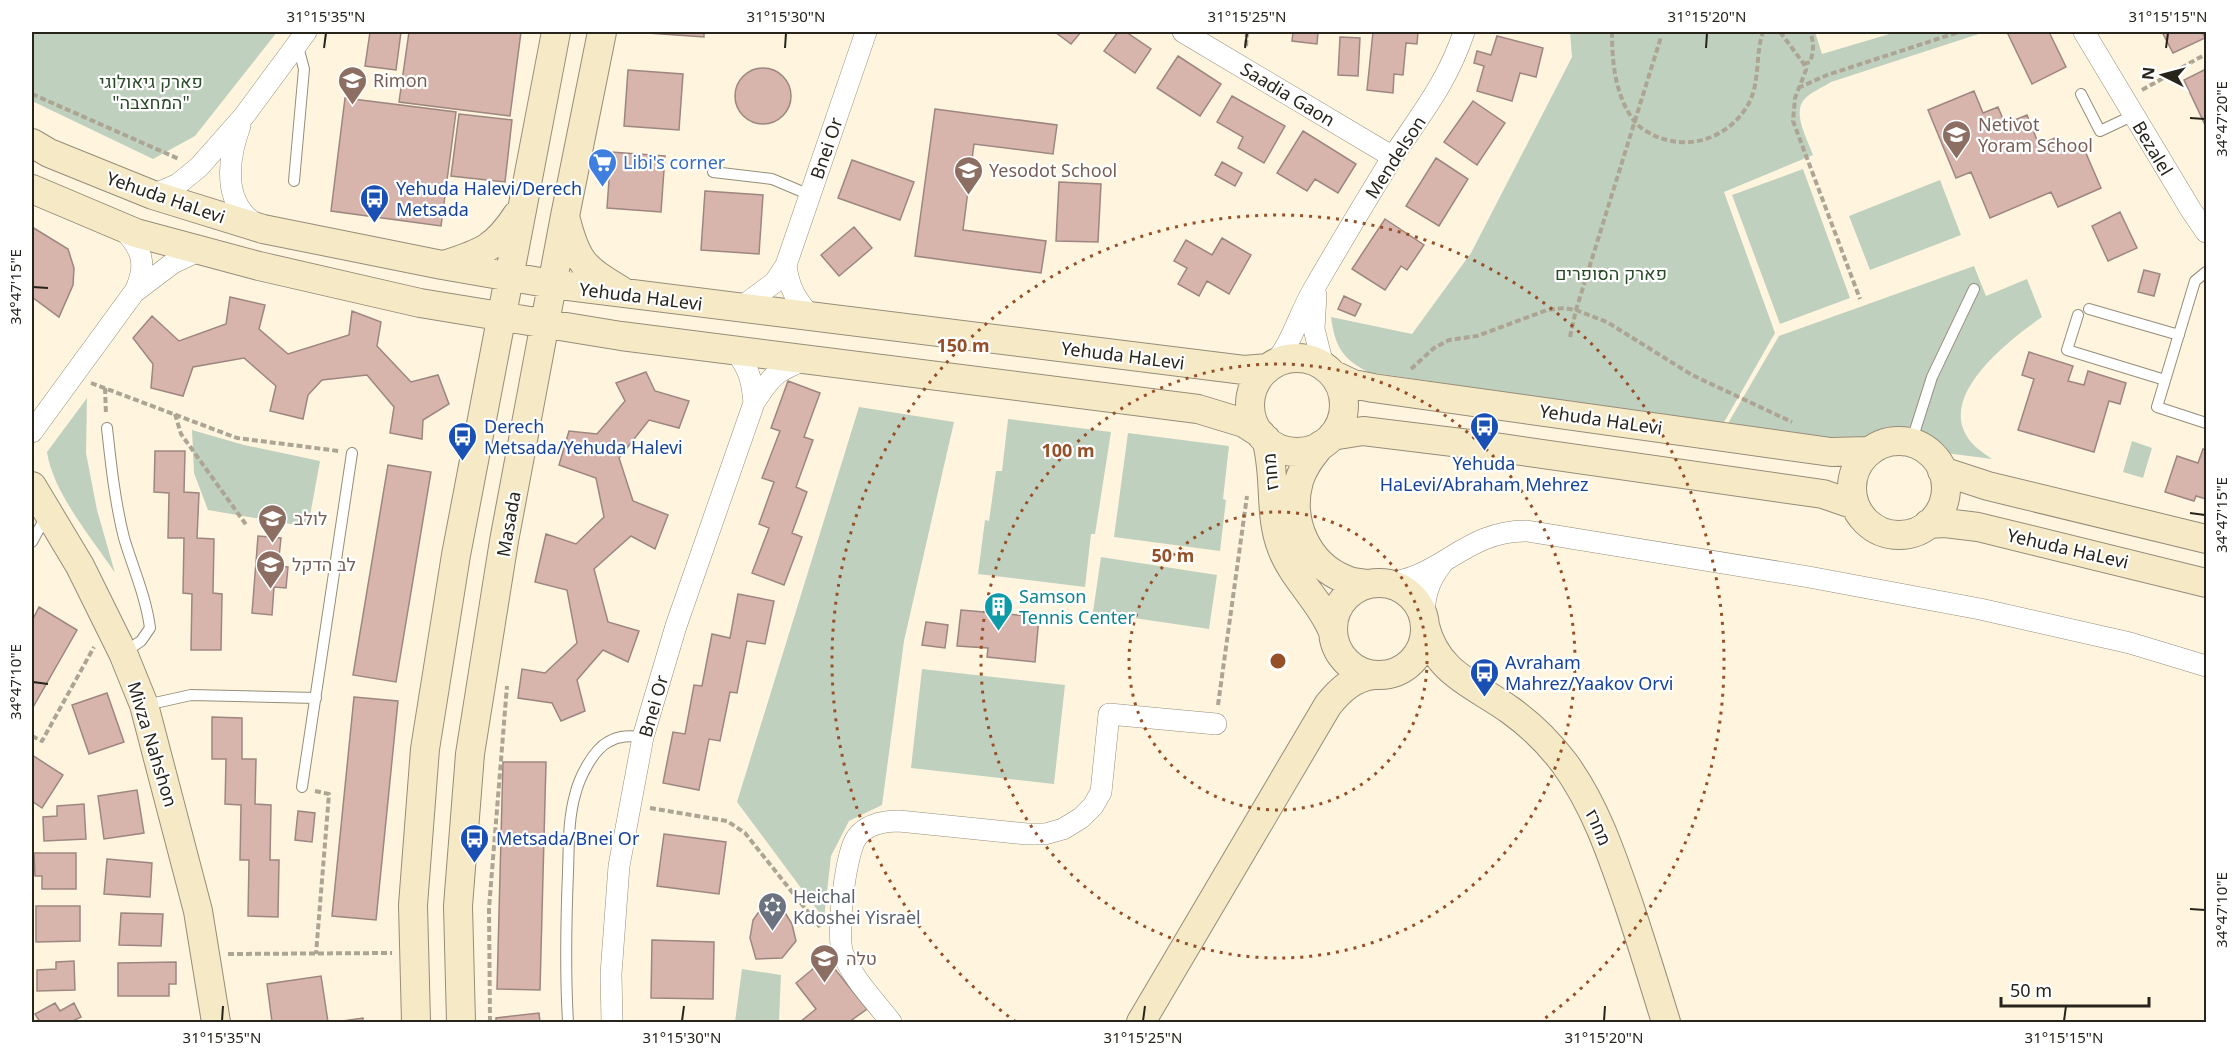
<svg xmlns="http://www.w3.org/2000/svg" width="2238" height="1054" font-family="'Noto Sans',Heebo,sans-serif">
<rect width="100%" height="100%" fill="#fff5df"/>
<path fill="#c0d0be" d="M 32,32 L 277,32 L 195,136 L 153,159 L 32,101 Z
M 1570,32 L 1815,32 L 1822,54 L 1896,32 L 1985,32 L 1831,82 C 1822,88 1810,92 1803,101 C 1793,115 1808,141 1813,155 L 1724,192 L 1775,333 L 1723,424 L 1368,372 C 1342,359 1335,346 1331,317 L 1412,334 L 1471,253 L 1572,57 Z
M 1803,169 L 1850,298 L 1780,324 L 1732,195 Z
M 1940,180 L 1961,235 L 1870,270 L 1849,216 Z
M 1974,266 L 1986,296 L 2027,279 L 2042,317 C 2012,338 1943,390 1965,433 C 1971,445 1982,452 1992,459 L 1727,425 L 1779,336 Z
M 87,398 L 86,453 L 97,510 L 115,573 C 92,538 53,493 47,452 Z
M 859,407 L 954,422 L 904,641 L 882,805 L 849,821 L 831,856 L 824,919 L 737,802 Z
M 1008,419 L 1111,432 L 1095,534 L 1091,534 L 1085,587 L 978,574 L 985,520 L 989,521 L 996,471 L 1002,471 Z
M 192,430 L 244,445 L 320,461 L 308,527 L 208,510 L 194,473 Z
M 1128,433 L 1229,446 L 1223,499 L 1226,500 L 1220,551 L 1114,537 Z
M 2132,441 L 2152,448 L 2143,478 L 2123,472 Z
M 1101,557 L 1217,575 L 1209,629 L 1093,612 Z
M 922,669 L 1065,685 L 1054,784 L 911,768 Z
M 742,969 L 781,975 L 779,1022 L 735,1022 Z"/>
<path fill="#d7b5ac" stroke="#9e8680" stroke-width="1.5" d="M 370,32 L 401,32 L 396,70 L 365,66 Z
M 409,32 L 521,32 L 510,116 L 399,102 Z
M 650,32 L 704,32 L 704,37 L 649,33 Z
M 1055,32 L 1081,32 L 1071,44 Z
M 1118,32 L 1126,32 L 1151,49 L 1135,73 L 1104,51 Z
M 1293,32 L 1318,32 L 1317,44 L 1292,41 Z
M 1373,32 L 1418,32 L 1417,44 L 1406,43 L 1403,75 L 1394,74 L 1393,93 L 1367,90 Z
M 2007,32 L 2049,32 L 2066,67 L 2032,84 Z
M 2162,32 L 2202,32 L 2205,38 L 2173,53 Z
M 1497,36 L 1543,48 L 1536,77 L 1520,73 L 1512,101 L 1477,91 L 1484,66 L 1474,63 L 1477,51 L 1491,55 Z
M 1340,37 L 1360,38 L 1358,76 L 1338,75 Z
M 1178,56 L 1221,84 L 1200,116 L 1157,88 Z
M735 96a28 28 0 1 1 56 0a28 28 0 1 1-56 0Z
M 2206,69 L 2206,127 L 2184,80 Z
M 628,70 L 683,74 L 679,130 L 624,126 Z
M 1974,91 L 1983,113 L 1998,107 L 2005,124 L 2027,115 L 2039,145 L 2055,138 L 2062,152 L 2082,144 L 2101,188 L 2058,207 L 2051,192 L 1990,218 L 1971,172 L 1956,178 L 1928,110 Z
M 1232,96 L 1285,126 L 1264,163 L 1238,148 L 1243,137 L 1217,122 Z
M 345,98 L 456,112 L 441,226 L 331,211 Z
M 1473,101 L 1505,123 L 1477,165 L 1444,142 Z
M 935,109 L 1057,125 L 1053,154 L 974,144 L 963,230 L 1046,241 L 1041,273 L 915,256 Z
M 459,114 L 512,120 L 505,182 L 451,176 Z
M 1303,131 L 1356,164 L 1338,193 L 1315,179 L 1307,191 L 1277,173 Z
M 611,152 L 665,156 L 661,212 L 607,208 Z
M 1436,158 L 1468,179 L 1439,226 L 1406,206 Z
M 852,160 L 914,182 L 900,220 L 838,198 Z
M 1222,162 L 1242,173 L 1235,186 L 1215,175 Z
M 1059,182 L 1101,184 L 1098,242 L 1056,241 Z
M 705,191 L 763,195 L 759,254 L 701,250 Z
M 2120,212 L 2137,248 L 2108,261 L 2092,226 Z
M 1385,219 L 1424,245 L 1407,270 L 1401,266 L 1385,290 L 1352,269 Z
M 32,227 L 68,249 L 74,268 L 73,285 L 59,317 L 32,297 Z
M 854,227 L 872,248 L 839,276 L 821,255 Z
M 1222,238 L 1251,255 L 1229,294 L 1207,281 L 1199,296 L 1178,284 L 1187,268 L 1174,261 L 1186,240 L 1212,255 Z
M 2144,270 L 2160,274 L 2154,296 L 2138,292 Z
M 1344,296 L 1361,304 L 1355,316 L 1338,309 Z
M 230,297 L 265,305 L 259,329 L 288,354 L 349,335 L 352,311 L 381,322 L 377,346 L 411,382 L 438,375 L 449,404 L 423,420 L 422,439 L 390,433 L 394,407 L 367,375 L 322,380 L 308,395 L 303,419 L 270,411 L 276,386 L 244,358 L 193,367 L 183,396 L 151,388 L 153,364 L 133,338 L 152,316 L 179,341 L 226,324 Z
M 2029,352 L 2073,366 L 2068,381 L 2084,385 L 2088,371 L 2126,383 L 2120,404 L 2109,401 L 2094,452 L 2018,430 L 2034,379 L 2022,375 Z
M 646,372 L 655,391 L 689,401 L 679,428 L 649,420 L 619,458 L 633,501 L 668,515 L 655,549 L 631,536 L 594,569 L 608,622 L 639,631 L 628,662 L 603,650 L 577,680 L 585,711 L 561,721 L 552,703 L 518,698 L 522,669 L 545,673 L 577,643 L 567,590 L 535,582 L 546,534 L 576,544 L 604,517 L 596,478 L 559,465 L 569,431 L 597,434 L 625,401 L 616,383 Z
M 788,381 L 820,393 L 804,437 L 813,440 L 796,487 L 807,492 L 792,533 L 802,537 L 784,585 L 752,573 L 769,528 L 759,524 L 774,482 L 762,478 L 780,431 L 771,428 Z
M 2203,449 L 2206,450 L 2206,499 L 2196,496 L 2194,501 L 2165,492 L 2177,456 L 2198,463 Z
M 155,451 L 185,451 L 184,492 L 199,493 L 197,538 L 214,539 L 213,593 L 222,594 L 221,650 L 191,650 L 192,594 L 183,593 L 184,538 L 168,538 L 169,493 L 154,492 Z
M 388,465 L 431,472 L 396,682 L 353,675 Z
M 258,536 L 281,538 L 278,566 L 288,567 L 286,588 L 274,587 L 272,615 L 252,613 Z
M 738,594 L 774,601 L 765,644 L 747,641 L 737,693 L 730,692 L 720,741 L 709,739 L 699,790 L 663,783 L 673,732 L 685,734 L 694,685 L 702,686 L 712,634 L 730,638 Z
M 39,607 L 77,630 L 32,709 L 32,621 Z
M 961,610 L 1039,617 L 1035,662 L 987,657 L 988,648 L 957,646 Z
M 926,622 L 948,625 L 945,648 L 922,645 Z
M 107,693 L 124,742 L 89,754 L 72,705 Z
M 354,697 L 398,701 L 376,920 L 332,916 Z
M 212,717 L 242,718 L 242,759 L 256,759 L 255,804 L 271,805 L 270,860 L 279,860 L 278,917 L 248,916 L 249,860 L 240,860 L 241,805 L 225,804 L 226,759 L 212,759 Z
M 32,755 L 63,775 L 42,808 L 32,801 Z
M 503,762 L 546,762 L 540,990 L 497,989 Z
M 137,790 L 144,833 L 104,839 L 98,796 Z
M 84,804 L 86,839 L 44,841 L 43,817 L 57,816 L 57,806 Z
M 298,811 L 315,813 L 312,842 L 295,840 Z
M 664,834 L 726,842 L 719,894 L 657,886 Z
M 34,853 L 76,853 L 76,889 L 42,889 L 42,876 L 35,876 Z
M 107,859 L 152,863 L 150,897 L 104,894 Z
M 36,906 L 80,906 L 80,941 L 36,942 Z
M 763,906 L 784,911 L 792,924 L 796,941 L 782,958 L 756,959 L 750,938 L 753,920 Z
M 121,913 L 163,914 L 161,946 L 119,945 Z
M 652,940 L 714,942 L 713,999 L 651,998 Z
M 826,958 L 867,1009 L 849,1022 L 800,1022 L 816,1009 L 796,983 Z
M 74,961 L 75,990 L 37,991 L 37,970 L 56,969 L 56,962 Z
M 176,962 L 176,984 L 169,984 L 169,996 L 118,996 L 118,963 Z
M 321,976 L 328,1022 L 272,1022 L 267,984 Z
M 55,1003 L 60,1011 L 74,1003 L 81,1017 L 71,1022 L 40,1022 L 35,1014 Z
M 539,1013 L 540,1022 L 496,1022 L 496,1018 Z
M 363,1018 L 363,1022 L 335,1022 Z"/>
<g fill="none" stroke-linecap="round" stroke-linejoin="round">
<defs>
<path id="lane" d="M 2081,94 L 2100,131 L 2134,115
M 713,172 L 772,179 L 810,195
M 294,181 L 304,69 L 297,43
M 2206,272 L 2195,281 L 2157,407 L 2206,423
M 2089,309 L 2179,335
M 2078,315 L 2067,350 L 2165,380
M 107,428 C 111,465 115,502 124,538 C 133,568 146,597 150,628 L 141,641 L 123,653
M 1911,443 L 1932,377 L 1974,289
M 32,542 L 46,516
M 146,705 L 191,695 L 316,698
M 302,787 L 352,453
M 568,1022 C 565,972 566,922 568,872 C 569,846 568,820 575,795 C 579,778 593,750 608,742 C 620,735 630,736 643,737"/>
<path id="street" d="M 1183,32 L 1393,157
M 2084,32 L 2191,210 L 2206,232
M 240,126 C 230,153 223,192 245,215 C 249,220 255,223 260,227
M 153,195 L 178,184 L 199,167 L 244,116 L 306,32
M 786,265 C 789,289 796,299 811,317
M 136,291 L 173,263 L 198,251
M 1316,295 L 1314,329 L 1323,365
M 740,308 L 775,282 L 786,265 L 866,32
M 735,351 C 749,368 752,380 754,403
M 1274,364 C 1292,342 1298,317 1312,292 C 1338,247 1365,202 1392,158 C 1421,114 1447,83 1464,32
M 32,432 L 135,291 C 148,264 142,248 121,227
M 1384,583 C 1440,580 1465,530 1527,531 L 1809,577 L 1980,609 L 2130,643 L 2206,666
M 1424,619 C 1424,598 1428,581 1442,564
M 612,1022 L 611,974 L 619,866 L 643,737 L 676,626 L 754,403 C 771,376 776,371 805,360
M 891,1022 C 875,1001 853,979 843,954 C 836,936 845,853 857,837 C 867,824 883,821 899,821 L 1027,834 L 1045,834 L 1063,829 L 1081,818 L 1093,806 L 1101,792 L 1109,714 L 1216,724"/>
<path id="secondary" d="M 32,143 L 49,153 L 153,195 L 263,229 L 442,265 L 552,284 L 1244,370 L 1268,368
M 32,189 L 136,233 L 259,266 L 420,303 L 621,336 L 1198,409 L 1244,423 L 1261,434
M 566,220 C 577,263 584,268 622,291
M 444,265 C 481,253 495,249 517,215
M1250 405a47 47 0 1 1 94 0a47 47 0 1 1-94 0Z
M 1334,375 L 1353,384 L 1373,388 L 1831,452 L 1869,451
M 1332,436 L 1363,431 L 1494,447 L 1823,494 L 1855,505
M 1266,439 C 1277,476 1268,514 1282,549 C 1294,580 1321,601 1333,632
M1852 488a47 47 0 1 1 94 0a47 47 0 1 1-94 0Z
M 1321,445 C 1312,456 1303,467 1299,481 C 1288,521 1307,565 1347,580 C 1354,583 1362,583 1369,584
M 1942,471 L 1988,486 L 2206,539
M 32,486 L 80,566 L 123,653 L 144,705 L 198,911 L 216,1022
M 1928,524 L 1945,523 L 1978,527 L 2206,583
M1333 629a46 46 0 1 1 92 0a46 46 0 1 1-92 0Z
M 1425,626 C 1437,674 1474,684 1510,710 C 1531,725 1550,744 1565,764 C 1596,807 1612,856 1629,905 C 1642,944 1654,983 1666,1022
M 416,1022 L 413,905 L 425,749 L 456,555 L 556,32
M 461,1022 L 458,906 L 470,754 L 504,541 L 565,216 L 602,32
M 1141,1022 L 1328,705 C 1340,690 1354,677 1374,675"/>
</defs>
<use href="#lane" stroke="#968d79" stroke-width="12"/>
<use href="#street" stroke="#968d79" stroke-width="22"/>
<use href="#secondary" stroke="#968d79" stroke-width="30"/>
<path stroke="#aca594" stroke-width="4" stroke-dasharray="6 3" stroke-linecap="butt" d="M 1612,32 C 1612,62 1615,98 1636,123 C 1640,128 1649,133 1655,136 C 1687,150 1723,140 1744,111 C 1762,87 1754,57 1763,32
M 1780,32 L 1804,64 L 1806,70 L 1795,98 L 1793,121 L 1860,299
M 1246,46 L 1247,32
M 1804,64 L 1810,62 C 1814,51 1814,42 1810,32
M 1798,88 L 1827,75 L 1959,32
M 2142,90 L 2206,54
M 32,94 L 179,159
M 1570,337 L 1576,310 L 1661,37
M 1411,369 L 1434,348 L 1449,340 L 1477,336 L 1547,310 L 1564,308 L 1576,310 L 1607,322 L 1692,375 L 1792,422
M 91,383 L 237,438 L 339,451
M 105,388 L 106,415
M 175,414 L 181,434 L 247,526
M 1218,705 L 1247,496
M 32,736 L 42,741 L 94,647
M 315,791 L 329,794 L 316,954
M 650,808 L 727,821 L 745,833 L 820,927
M 228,954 L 392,953
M 490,1022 L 489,908 L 507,686"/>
<use href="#lane" stroke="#fff" stroke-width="10"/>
<use href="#street" stroke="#fff" stroke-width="21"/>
<use href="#secondary" stroke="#f5e9c6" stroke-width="28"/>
</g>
<path fill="none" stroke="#27241b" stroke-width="2" d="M 324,48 L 326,33M 785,48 L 786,33M 1245,48 L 1247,33M 1706,48 L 1707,33M 2166,48 L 2168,33M 2190,118 L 2205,119M 33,287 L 48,288M 2190,513 L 2205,515M 33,682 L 48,684M 2190,909 L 2205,910M 222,1021 L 223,1006M 682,1021 L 684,1006M 1143,1021 L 1145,1006M 1604,1021 L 1605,1006M 2064,1021 L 2066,1006"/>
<g fill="none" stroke="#965028" stroke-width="3" stroke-dasharray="3 6">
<circle cx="1278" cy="661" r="149"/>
<circle cx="1278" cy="661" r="297"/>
<path d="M1016 1022A446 446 0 1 1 1540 1022"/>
</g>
<defs>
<symbol id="school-pin" viewBox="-11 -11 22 30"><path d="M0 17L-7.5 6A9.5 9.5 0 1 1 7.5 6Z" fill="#8d6e63" stroke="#fff"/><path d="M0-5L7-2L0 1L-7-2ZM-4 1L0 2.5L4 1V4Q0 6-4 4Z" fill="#fff"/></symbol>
<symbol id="supermarket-pin" viewBox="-11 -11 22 30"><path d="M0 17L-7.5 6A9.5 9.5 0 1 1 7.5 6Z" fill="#3f7fe0" stroke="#fff"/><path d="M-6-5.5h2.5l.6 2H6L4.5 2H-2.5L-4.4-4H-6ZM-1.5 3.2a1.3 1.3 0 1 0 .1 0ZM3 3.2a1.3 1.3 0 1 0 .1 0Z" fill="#fff"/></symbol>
<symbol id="bus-pin" viewBox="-11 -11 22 30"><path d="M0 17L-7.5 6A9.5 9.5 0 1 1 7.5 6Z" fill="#1a4fb4" stroke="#fff"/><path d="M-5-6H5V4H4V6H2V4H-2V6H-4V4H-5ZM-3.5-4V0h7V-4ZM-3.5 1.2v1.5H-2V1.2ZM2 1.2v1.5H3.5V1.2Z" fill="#fff"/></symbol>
<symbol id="building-pin" viewBox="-11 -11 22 30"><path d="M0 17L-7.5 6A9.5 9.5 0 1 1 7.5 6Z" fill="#0f9aa8" stroke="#fff"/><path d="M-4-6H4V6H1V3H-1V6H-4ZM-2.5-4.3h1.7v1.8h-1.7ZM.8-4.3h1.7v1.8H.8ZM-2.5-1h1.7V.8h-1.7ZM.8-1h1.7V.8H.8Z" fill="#fff"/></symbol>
<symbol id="synagogue-pin" viewBox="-11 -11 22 30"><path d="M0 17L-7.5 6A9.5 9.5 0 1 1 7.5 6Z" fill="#6b7280" stroke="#fff"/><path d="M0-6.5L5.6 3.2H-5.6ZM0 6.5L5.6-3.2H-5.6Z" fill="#fff"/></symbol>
</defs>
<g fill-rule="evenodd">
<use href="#school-pin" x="336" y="64" width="33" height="45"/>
<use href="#school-pin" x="1940" y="118" width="33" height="45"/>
<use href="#supermarket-pin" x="586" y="146" width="33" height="45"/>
<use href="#school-pin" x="952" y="154" width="33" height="45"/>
<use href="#bus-pin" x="358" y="182" width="33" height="45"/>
<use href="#bus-pin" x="1468" y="410" width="33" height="45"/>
<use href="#bus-pin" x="446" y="420" width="33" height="45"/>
<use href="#school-pin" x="256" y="502" width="33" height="45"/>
<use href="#school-pin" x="254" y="548" width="33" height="45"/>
<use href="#building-pin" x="982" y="590" width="33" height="45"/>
<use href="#bus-pin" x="1468" y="656" width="33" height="45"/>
<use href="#bus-pin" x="458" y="822" width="33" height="45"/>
<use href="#synagogue-pin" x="756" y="890" width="33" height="45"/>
<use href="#school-pin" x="808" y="942" width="33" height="45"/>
</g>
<g text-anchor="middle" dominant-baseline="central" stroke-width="4.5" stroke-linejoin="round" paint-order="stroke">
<g font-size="18" fill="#785e54" stroke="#fff" text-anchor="start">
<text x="373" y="80">Rimon</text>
<text x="1978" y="124">Netivot<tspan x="1978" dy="21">Yoram School</tspan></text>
<text x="989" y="170">Yesodot School</text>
<text x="294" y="518">לולב</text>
<text x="292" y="564">לב הדקל</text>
<text x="846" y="958">טלה</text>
</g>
<g font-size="18" fill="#294a26" stroke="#fff">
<text x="151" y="81">פארק גיאולוגי<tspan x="151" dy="21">"המחצבה"</tspan></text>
<text x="1611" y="273">פארק הסופרים</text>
</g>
<g font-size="18" fill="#27241b" stroke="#fff">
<text transform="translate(1288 94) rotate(31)">Saadia Gaon</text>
<text transform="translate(826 148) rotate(-71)">Bnei Or</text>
<text transform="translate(2153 148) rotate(59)">Bezalel</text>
<text transform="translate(1395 157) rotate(-57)">Mendelson</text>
<text transform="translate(166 197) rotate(19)">Yehuda HaLevi</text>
<text transform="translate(641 296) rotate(7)">Yehuda HaLevi</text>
<text transform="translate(1123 355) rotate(7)">Yehuda HaLevi</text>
<text transform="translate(1601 419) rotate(8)">Yehuda HaLevi</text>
<text transform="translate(1270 472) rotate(-95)">מחרז</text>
<text transform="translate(508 524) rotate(-80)">Masada</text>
<text transform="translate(2068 548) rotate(13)">Yehuda HaLevi</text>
<text transform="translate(653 706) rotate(-74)">Bnei Or</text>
<text transform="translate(153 744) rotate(73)">Mivza Nahshon</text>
<text transform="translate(1599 827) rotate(66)">מחרז</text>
</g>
<g font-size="18" fill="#366cbe" stroke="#fff" text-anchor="start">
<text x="623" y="162">Libi's corner</text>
</g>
<g font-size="18" fill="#164399" stroke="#fff" text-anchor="start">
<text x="396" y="188">Yehuda Halevi/Derech<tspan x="396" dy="21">Metsada</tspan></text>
<text x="484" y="426">Derech<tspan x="484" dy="21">Metsada/Yehuda Halevi</tspan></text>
<text x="1484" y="463" text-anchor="middle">Yehuda<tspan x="1484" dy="21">HaLevi/Abraham Mehrez</tspan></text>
<text x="1505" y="662">Avraham<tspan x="1505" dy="21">Mahrez/Yaakov Orvi</tspan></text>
<text x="496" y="838">Metsada/Bnei Or</text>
</g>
<g font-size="18" fill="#0d838f" stroke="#fff" text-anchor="start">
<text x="1019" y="596">Samson<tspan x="1019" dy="21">Tennis Center</tspan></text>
</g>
<g font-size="18" fill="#5b616d" stroke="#fff" text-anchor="start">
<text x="793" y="896">Heichal<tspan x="793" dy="21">Kdoshei Yisrael</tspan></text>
</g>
</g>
<circle cx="1278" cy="661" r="9" fill="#965028" stroke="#fff" stroke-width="3"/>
<g font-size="18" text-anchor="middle" font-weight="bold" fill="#965028" stroke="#fff" stroke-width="4.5" stroke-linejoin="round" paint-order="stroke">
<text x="963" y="352">150 m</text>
<text x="1068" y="457">100 m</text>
<text x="1173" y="562">50 m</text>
</g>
<rect width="2238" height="1054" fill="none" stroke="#ffffff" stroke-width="66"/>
<g transform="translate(2163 75) rotate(276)" stroke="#ffffff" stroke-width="4.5" paint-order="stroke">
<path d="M0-4.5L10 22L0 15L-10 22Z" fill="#27241b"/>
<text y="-9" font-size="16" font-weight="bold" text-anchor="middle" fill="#27241b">N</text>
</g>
<path d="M2001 997v9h148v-9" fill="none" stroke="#27241b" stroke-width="3"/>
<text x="2010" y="997" font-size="18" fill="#27241b" stroke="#ffffff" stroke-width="4.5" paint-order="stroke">50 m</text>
<rect x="33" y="33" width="2172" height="988" fill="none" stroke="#27241b" stroke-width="2"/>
<g font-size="15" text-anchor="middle" fill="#27241b">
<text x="326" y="22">31°15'35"N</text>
<text x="786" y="22">31°15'30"N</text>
<text x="1247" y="22">31°15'25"N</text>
<text x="1707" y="22">31°15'20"N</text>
<text x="2168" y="22">31°15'15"N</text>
<text transform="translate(2222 119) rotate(-90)" y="5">34°47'20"E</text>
<text transform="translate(16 287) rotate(-90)" y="5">34°47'15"E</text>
<text transform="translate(2222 515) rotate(-90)" y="5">34°47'15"E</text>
<text transform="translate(16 682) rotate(-90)" y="5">34°47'10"E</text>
<text transform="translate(2222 910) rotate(-90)" y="5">34°47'10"E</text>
<text x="222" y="1043">31°15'35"N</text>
<text x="682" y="1043">31°15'30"N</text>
<text x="1143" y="1043">31°15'25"N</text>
<text x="1604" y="1043">31°15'20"N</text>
<text x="2064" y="1043">31°15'15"N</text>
</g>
</svg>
